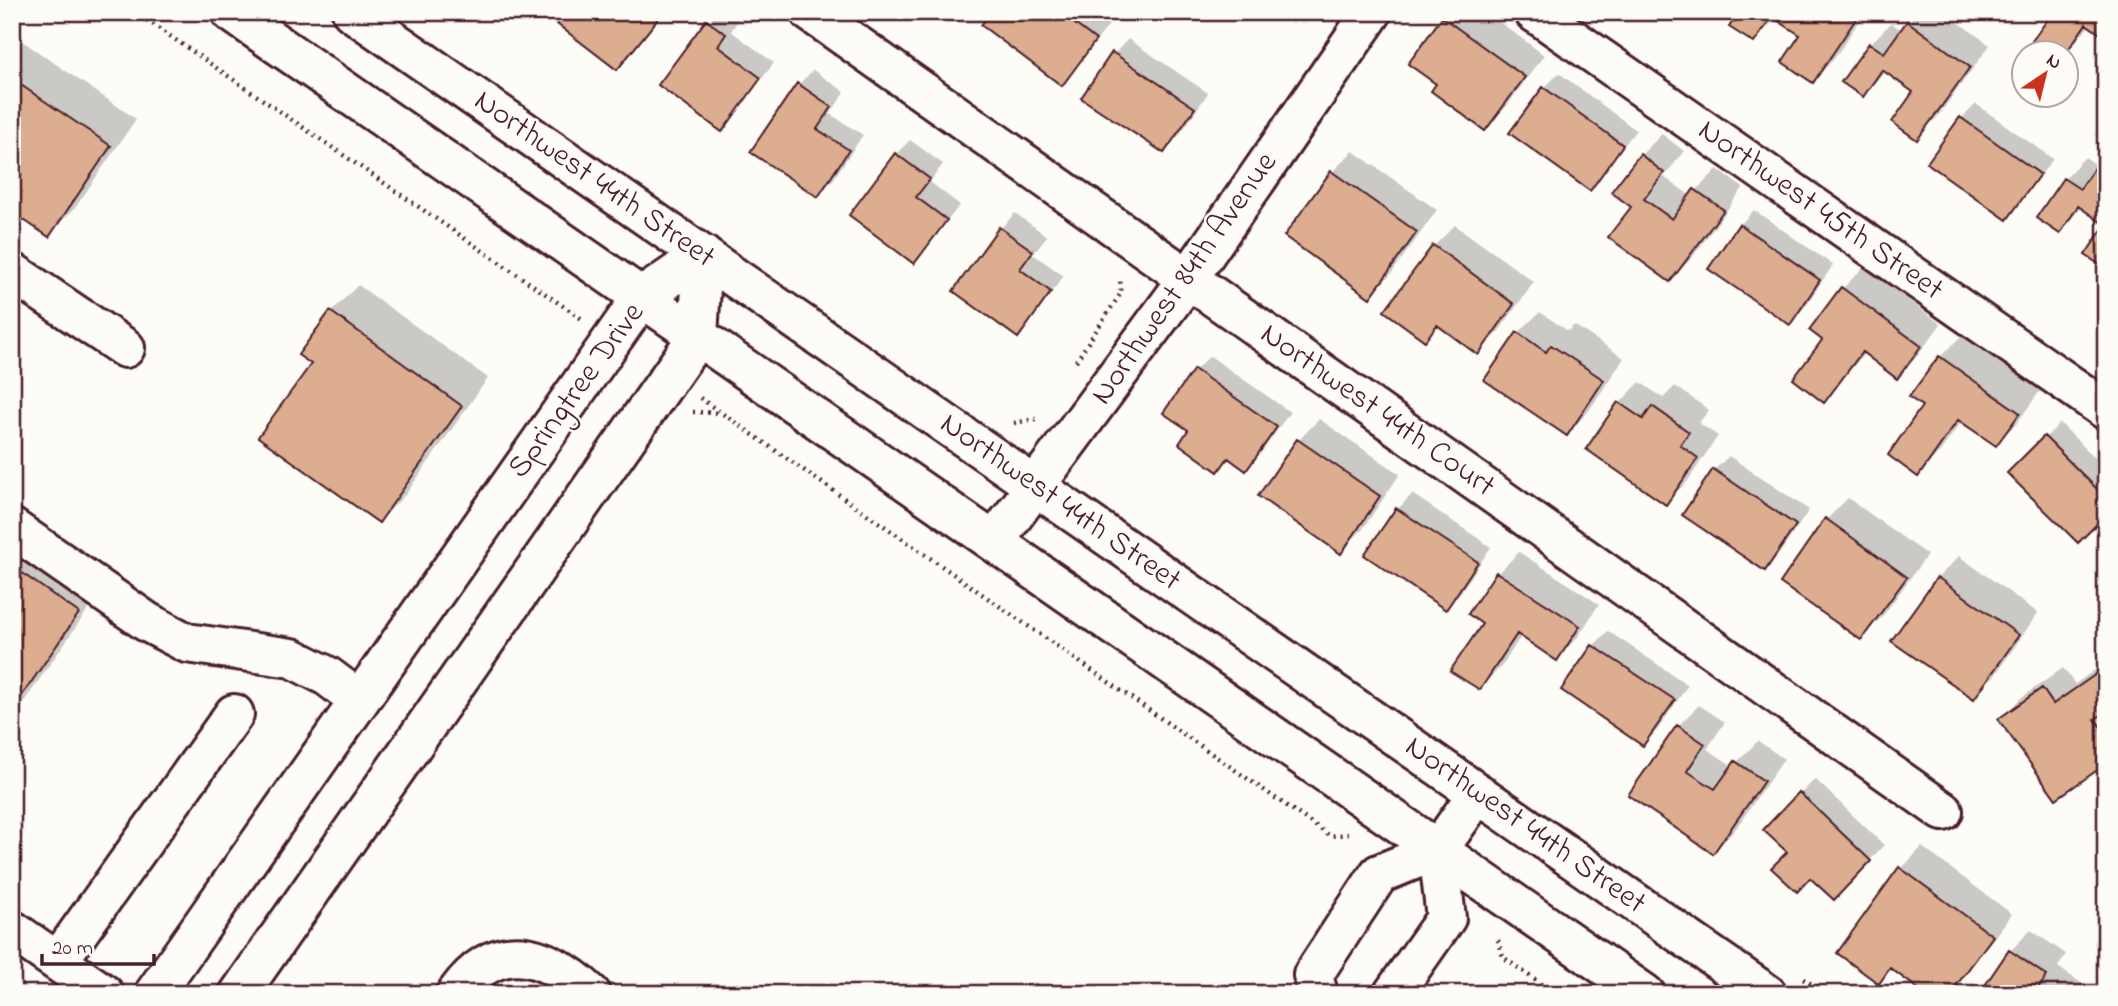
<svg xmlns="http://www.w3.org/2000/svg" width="2118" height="1006" font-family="'Indie Flower',sans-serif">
<rect width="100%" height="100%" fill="#fdfcf7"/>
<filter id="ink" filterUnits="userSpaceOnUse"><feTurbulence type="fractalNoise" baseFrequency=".0143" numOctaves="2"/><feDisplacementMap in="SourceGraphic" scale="14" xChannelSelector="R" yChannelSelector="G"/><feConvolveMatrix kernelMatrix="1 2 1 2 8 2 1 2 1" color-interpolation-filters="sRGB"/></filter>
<g filter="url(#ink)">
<path fill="#0003" d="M 568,12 L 664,12 L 617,68 Z
M 716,12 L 730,12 L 739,19 L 731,31 L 774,63 L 722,130 L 661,85 Z
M 953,12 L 966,12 L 960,18 Z
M 993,12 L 1092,12 L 1109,25 L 1061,84 Z
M 1450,12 L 1486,12 L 1544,55 L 1506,107 L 1485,128 L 1439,84 L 1444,18 Z
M 1741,12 L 1865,12 L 1834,59 L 1812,81 L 1802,35 L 1777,18 L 1754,41 Z
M 1918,12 L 1944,12 L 1990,45 L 1938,116 L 1917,137 L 1915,92 L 1886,71 L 1863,95 L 1843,81 L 1870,44 L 1891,23 L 1902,30 Z
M 2055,12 L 2090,25 L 2066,53 L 2050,52 L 2034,41 Z
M 12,34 L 136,119 L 75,208 L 48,235 L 12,210 Z
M 1128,39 L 1208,93 L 1178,137 L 1163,151 L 1114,54 Z
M 813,70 L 845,92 L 830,114 L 863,135 L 832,181 L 818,195 L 798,85 Z
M 1559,73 L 1636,130 L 1590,189 L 1544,88 Z
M 1976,104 L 2053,159 L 2007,218 L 1962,118 Z
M 1662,134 L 1684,151 L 1664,177 L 1691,196 L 1717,169 L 1743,188 L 1691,259 L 1670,280 L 1633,206 L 1641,155 Z
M 910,140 L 943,164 L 930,182 L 960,205 L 914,262 L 896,154 Z
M 1353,151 L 1437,210 L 1391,274 L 1370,296 L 1286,236 L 1332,172 Z
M 2106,156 L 2106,223 L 2082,207 L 2059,232 L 2064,179 L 2085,157 L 2098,166 Z
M 1754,210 L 1833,265 L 1804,308 L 1790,323 L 1740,225 Z
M 1015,213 L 1047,236 L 1033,254 L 1064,276 L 1018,335 L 955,291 L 1001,228 Z
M 1455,225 L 1534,282 L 1499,331 L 1478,352 L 1439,325 L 1425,338 L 1434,246 Z
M 1864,267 L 1941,324 L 1918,355 L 1897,377 L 1865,353 L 1824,401 L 1825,340 L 1811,330 L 1843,288 Z
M 358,285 L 488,378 L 406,494 L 379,521 L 313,363 L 331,312 Z
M 1540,312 L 1568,331 L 1574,325 L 1624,358 L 1588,412 L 1567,434 L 1518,333 Z
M 1961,336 L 2040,391 L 2017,423 L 1995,444 L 1962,421 L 1939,453 L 1917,474 L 1925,406 L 1912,396 L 1940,357 Z
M 1210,356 L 1290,412 L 1260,454 L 1246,468 L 1230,458 L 1218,470 L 1191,430 L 1195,370 Z
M 1640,382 L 1663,398 L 1675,386 L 1709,410 L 1699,423 L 1718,436 L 1687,482 L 1665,503 L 1619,404 Z
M 1319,419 L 1400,474 L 1362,530 L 1340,551 L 1298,441 Z
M 2060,423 L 2106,469 L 2106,513 L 2010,473 Z
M 1729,456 L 1809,510 L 1779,554 L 1765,568 L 1714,470 Z
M 1412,494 L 1491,547 L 1460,593 L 1446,608 L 1367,555 L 1398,509 Z
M 1848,498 L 1927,555 L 1882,617 L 1861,638 L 1827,519 Z
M 12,521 L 105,585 L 12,719 Z
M 1519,552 L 1599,604 L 1578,637 L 1556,659 L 1522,635 L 1501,667 L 1479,688 L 1484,623 L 1470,614 L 1498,573 Z
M 1959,556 L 2038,613 L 1995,675 L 1973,696 L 1893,640 L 1938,578 Z
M 1608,631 L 1688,685 L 1658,729 L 1643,744 L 1563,690 L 1593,646 Z
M 2106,662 L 2106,762 L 2000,719 L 2021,698 L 2063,668 L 2075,684 Z
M 1699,705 L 1725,722 L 1707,749 L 1733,766 L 1758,741 L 1784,759 L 1734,831 L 1713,852 L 1631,795 L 1678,726 Z
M 1815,779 L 1884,845 L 1848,884 L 1790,852 L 1765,830 Z
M 1922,847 L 2012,914 L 1951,994 L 1928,994 L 1893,968 L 1878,982 L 1901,869 Z
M 2031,930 L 2066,954 L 2058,967 L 2097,994 L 1981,994 L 2010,951 Z
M 410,988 L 418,994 L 403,994 Z"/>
<path fill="#ddad8f" stroke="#4a1f2b" stroke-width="2" d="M 566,12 L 649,12 L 658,19 L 617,70 L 557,24 Z
M 991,12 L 1059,12 L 1096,40 L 1062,86 L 981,25 Z
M 1739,12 L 1859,12 L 1860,13 L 1813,83 L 1782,62 L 1800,35 L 1772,17 L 1754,43 L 1729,27 Z
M 2053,12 L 2106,12 L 2106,31 L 2103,36 L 2086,24 L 2066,53 L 2047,52 L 2032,41 Z
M 1442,17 L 1525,77 L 1485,131 L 1431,91 L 1436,84 L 1408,64 Z
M 706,20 L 726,34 L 718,46 L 761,78 L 722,132 L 658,85 Z
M 1907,21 L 1970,67 L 1917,140 L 1892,122 L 1913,92 L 1882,70 L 1863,97 L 1841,82 L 1869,43 L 1884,53 Z
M 1112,52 L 1195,108 L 1164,153 L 1081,98 Z
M 12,79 L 111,146 L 49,237 L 12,212 Z
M 797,83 L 832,107 L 817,129 L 849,150 L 818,197 L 750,152 Z
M 1543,87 L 1623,145 L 1590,191 L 1509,133 Z
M 1960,117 L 2040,174 L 2007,220 L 1927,163 Z
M 895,153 L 930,179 L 916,197 L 947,220 L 914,264 L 849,215 Z
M 1640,154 L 1664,173 L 1644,199 L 1672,219 L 1694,189 L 1724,210 L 1670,282 L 1608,237 L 1631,207 L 1611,192 Z
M 2101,158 L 2106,161 L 2106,269 L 2085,255 L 2105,225 L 2078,206 L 2060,234 L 2036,218 L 2063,178 L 2080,189 Z
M 1331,171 L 1417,232 L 1370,298 L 1284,236 Z
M 1739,224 L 1820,280 L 1790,325 L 1708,269 Z
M 999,227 L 1033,251 L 1020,269 L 1051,292 L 1018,338 L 953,291 Z
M 1433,245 L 1514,304 L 1478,355 L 1437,325 L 1425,341 L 1384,311 Z
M 1841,287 L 1921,346 L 1897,379 L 1862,352 L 1824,403 L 1793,379 L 1822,340 L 1809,330 Z
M 330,311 L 462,406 L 379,523 L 258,437 L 311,364 L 298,355 Z
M 1517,332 L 1546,352 L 1551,345 L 1604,380 L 1567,436 L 1484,380 Z
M 1939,356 L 2020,413 L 1996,446 L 1958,420 L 1918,477 L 1888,455 L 1922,406 L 1909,397 Z
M 1194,369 L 1277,427 L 1246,471 L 1228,458 L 1218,472 L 1179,444 L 1188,430 L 1163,413 Z
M 1618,402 L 1643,419 L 1652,406 L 1689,432 L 1680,445 L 1698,458 L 1666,505 L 1586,449 Z
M 2044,436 L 2106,498 L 2106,515 L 2078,543 L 2007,473 Z
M 1297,439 L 1380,496 L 1341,554 L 1258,496 Z
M 1713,469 L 1796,525 L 1765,571 L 1682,515 Z
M 1396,508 L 1478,562 L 1446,610 L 1364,555 Z
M 1825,518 L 1907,577 L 1861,640 L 1780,583 Z
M 12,566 L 79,613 L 12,710 Z
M 1496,572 L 1580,626 L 1557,661 L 1517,634 L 1480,690 L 1450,671 L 1482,624 L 1468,614 Z
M 1937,577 L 2019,635 L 1974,699 L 1891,641 Z
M 1592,645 L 1675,700 L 1643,746 L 1561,690 Z
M 2099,672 L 2106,681 L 2106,712 L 2095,719 L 2106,734 L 2106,764 L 2056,799 L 1998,719 L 2042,688 L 2053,704 Z
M 1677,725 L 1705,744 L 1687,771 L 1715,789 L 1735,761 L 1764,781 L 1713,854 L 1628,795 Z
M 1799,792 L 1871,861 L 1834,900 L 1810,878 L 1797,892 L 1771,868 L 1787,852 L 1763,830 Z
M 1899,867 L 1993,936 L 1950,994 L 1925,994 L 1890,968 L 1879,984 L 1837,953 Z
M 2009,950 L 2047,976 L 2038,989 L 2045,994 L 1979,994 Z"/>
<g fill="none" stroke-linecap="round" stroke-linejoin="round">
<defs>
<path id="minor" d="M 231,12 L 1645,994
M 352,12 L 1767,994
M 810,12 L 1943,811
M 1534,12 L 2106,410
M 12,272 L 125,348
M 12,528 L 147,622 L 187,643 L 292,658 L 327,676 L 359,700
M 994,542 L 1188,279 L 1372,12
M 12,930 L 104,994
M 58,961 L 234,714
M 154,994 L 642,297 L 703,255
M 239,994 L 698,336 L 703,255
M 456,994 C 497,936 545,952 591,994
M 1318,994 L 1313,975 L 1379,874 L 1438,850 L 1478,793
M 1393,994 L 1446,918 L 1438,850"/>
</defs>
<use href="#minor" stroke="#4a1f2b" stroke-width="44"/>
<path stroke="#4a1f2b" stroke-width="4.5" stroke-dasharray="2 5" stroke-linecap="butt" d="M 135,12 L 582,319
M 1076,361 L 1121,293 L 1120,278
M 700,398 L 1330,836 L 1348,834
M 693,412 L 719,413
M 1014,423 L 1036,419
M 1498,940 L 1503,957 L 1555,994
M 1803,979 L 1830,994"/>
<use href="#minor" stroke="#fdfcf7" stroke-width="38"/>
</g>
</g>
<g text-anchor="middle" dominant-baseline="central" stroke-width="5" stroke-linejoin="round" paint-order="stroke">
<g font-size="32" fill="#4a1f2b" stroke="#fdfcf7">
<text transform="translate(594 180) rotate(35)">Northwest 44th Street</text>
<text transform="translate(1820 211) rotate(35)">Northwest 45th Street</text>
<text transform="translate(1185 279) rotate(-55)">Northwest 84th Avenue</text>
<text transform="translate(577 391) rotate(-54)">Springtree Drive</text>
<text transform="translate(1377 411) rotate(35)">Northwest 44th Court</text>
<text transform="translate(1060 503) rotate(35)">Northwest 44th Street</text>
<text transform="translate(1525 826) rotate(35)">Northwest 44th Street</text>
</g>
</g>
<rect width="2118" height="1006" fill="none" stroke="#fdfcf7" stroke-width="42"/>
<rect x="21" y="21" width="2076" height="964" fill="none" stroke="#4a1f2b" stroke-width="2.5" filter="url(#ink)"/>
<g transform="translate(2045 74) rotate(35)"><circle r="33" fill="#fdfcf7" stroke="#b5a4a5" stroke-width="2"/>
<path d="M0-5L12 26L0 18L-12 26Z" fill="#c8321e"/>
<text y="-10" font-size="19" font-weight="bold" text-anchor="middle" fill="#4a1f2b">N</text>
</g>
<path d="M42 954v10h112v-10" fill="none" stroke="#4a1f2b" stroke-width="3.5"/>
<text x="52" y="954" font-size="21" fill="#4a1f2b" stroke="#fdfcf7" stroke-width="5" paint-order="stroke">20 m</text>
</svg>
